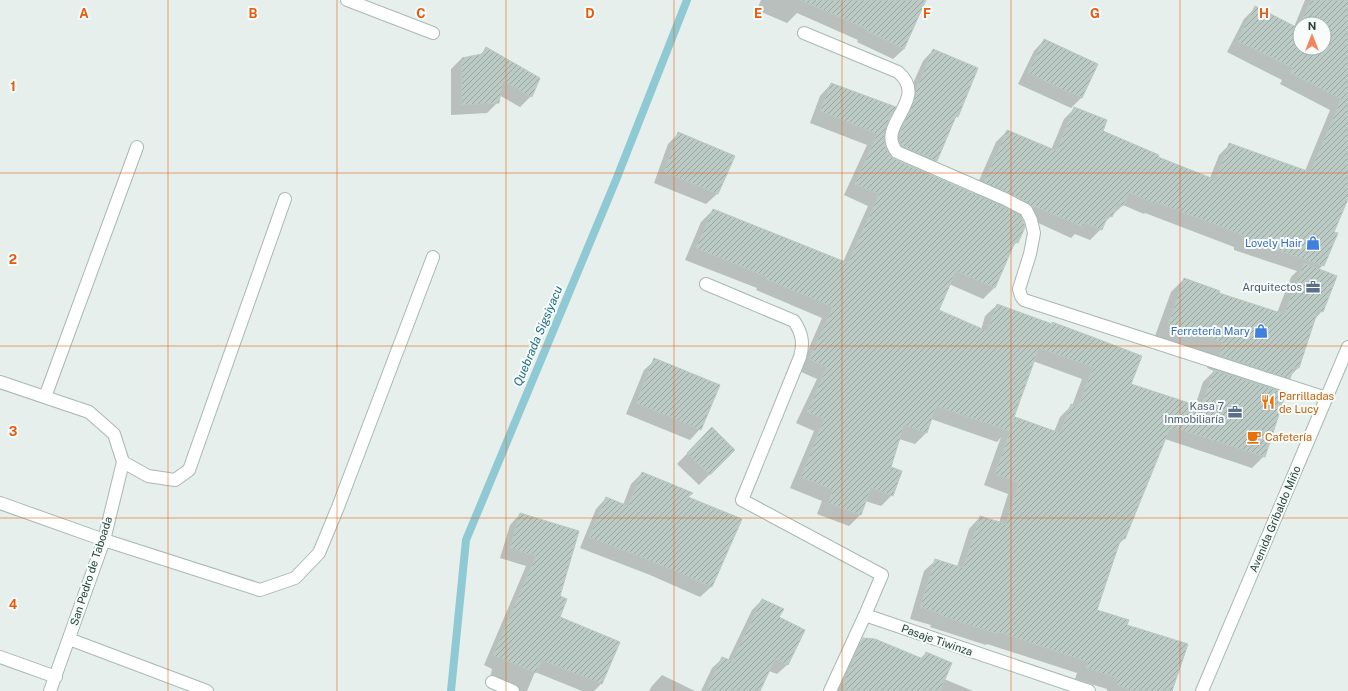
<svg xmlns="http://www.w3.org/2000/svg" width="1348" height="691" font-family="'Public Sans',sans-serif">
<defs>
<pattern id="building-hatch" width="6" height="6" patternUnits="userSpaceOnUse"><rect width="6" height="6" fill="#bbcac4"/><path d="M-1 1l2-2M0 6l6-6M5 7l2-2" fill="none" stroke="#98a6a0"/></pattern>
</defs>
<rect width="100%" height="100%" fill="#e6efeb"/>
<path fill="#0003" fill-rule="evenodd" d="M 761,0 L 910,0 L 904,49 L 893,59 L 857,42 L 858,40 L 797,13 L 787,23 L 757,10 Z
M 1305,0 L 1348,0 L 1348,197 L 1333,233 L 1323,265 L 1318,270 L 1322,311 L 1315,319 L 1298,368 L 1276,391 L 1264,456 L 1252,468 L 1165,439 L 1124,539 L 1118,545 L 1096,610 L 1126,625 L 1171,691 L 1107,691 L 1107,689 L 1075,679 L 1077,673 L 987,644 L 986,645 L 930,627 L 931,625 L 910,619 L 924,571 L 936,560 L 957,567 L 969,529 L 980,517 L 999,523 L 1008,494 L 984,485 L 1001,437 L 997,442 L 931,419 L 926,433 L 915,444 L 899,439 L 889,467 L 892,495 L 881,506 L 865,501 L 860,515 L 849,526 L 817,514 L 822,501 L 790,488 L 814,431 L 796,423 L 817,379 L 799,371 L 822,318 L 756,290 L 757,288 L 685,260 L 701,222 L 713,210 L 843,262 L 868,206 L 844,195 L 867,145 L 810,123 L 820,96 L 831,84 L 888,119 L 884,132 L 884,145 L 889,155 L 889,145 L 905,101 L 923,61 L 933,50 L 957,116 L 953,120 L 936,161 L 926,171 L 889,155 L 893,159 L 973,194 L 996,142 L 1007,131 L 1051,150 L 1064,119 L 1075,108 L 1102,131 L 1157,158 L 1210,178 L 1219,155 L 1230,144 L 1305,171 L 1330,110 L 1280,84 L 1282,80 L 1227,52 L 1244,19 L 1255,8 L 1294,27 ZM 1300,24 L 1324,24 L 1324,48 L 1300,48 ZM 1123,205 L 1144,214 L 1145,213 L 1234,247 L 1234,250 L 1297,271 L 1291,277 L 1277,313 L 1218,293 L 1184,279 L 1171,292 L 1155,336 L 1211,356 L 1207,368 L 1214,371 L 1203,382 L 1195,406 L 1130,385 L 997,305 L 985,316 L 981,330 L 938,311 L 949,284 L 983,299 L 994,288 L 1012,247 L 1017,242 L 1021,219 L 1023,216 L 1071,238 L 1075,234 L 1090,240 L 1101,229 L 1103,224 ZM 1033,361 L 1082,379 L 1072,406 L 1071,406 L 1060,417 L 1054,432 L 1016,418 L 1011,423 Z
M 1044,40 L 1097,65 L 1081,98 L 1071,108 L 1018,84 L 1034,51 Z
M 486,49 L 539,78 L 531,96 L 520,107 L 499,95 L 498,102 L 487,113 L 451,115 L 451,69 L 462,58 L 479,56 Z
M 678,134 L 733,156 L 717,194 L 706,204 L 654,183 L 668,144 Z
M 655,360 L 700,429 L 690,440 L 626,414 L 644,370 Z
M 712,428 L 734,450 L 699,485 L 677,464 Z
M 642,473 L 687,498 L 711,587 L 700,597 L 650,575 L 580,548 L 596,509 L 606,498 L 623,505 L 631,484 Z
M 520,514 L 558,596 L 559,618 L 618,642 L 601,684 L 594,691 L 582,691 L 535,672 L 527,691 L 497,691 L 488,687 L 492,669 L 484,665 L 526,566 L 500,558 L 510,525 Z
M 762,600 L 778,618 L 788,664 L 777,674 L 769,671 L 759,691 L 701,691 L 712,668 L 723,658 L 728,660 L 752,610 Z
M 864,639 L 920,659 L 926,653 L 944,679 L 973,691 L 835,691 L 853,649 Z
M 662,675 L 695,691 L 649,691 L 652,686 Z"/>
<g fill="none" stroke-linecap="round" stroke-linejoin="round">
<path stroke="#8ec9d4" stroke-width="8" d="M 451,691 L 466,540 L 616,180 L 687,0"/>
</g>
<path fill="url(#building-hatch)" stroke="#b8c9c2" d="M 800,0 L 926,0 L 904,49 L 867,31 L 867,29 Z
M 1311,0 L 1348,0 L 1348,199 L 1334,232 L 1338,233 L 1324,266 L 1244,239 L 1245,236 L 1156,202 L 1155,204 L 1129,192 L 1123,206 L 1118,204 L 1112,217 L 1108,215 L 1102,230 L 1085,223 L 1083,227 L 1034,206 L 1033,208 L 1029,203 L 984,182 L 1007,130 L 1057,151 L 1074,107 L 1107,120 L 1103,131 L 1159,155 L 1158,157 L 1216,180 L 1229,143 L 1310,172 L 1341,99 L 1290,73 L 1293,68 L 1237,41 L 1255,6 L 1298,28 L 1300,24 L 1300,48 L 1324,48 L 1324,24 L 1300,24 Z
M 1044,39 L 1098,64 L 1082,98 L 1028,73 Z
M 486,47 L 540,78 L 532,97 L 503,81 L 499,103 L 461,105 L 462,58 L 482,54 Z
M 933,49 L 978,68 L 958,117 L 956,116 L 937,161 L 902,146 L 899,140 L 900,134 L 903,125 L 913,104 L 916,90 Z
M 831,83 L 896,107 L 889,119 L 885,132 L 885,145 L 890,155 L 894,159 L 1002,206 L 1020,216 L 1024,223 L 1025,227 L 1018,243 L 1015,242 L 995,288 L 956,271 L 939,310 L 987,331 L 997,304 L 1052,324 L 1052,322 L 1087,335 L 1142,356 L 1131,384 L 1201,407 L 1214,370 L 1286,393 L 1265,457 L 1175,428 L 1174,430 L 1170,428 L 1125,539 L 1121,538 L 1097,610 L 1129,620 L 1127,625 L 1188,644 L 1172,691 L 1131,691 L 1116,684 L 1118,678 L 1086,668 L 1088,662 L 999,632 L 998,634 L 941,616 L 942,614 L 920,607 L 935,559 L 963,568 L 980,516 L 1006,524 L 1019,482 L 995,474 L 1015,417 L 1060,433 L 1071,404 L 1078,407 L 1093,367 L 1039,348 L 1009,431 L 936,406 L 927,433 L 904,425 L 891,467 L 902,471 L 893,496 L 871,488 L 861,515 L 828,503 L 833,490 L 801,477 L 824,419 L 807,412 L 827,367 L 809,359 L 833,307 L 766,279 L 767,277 L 696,248 L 713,209 L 848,263 L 879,194 L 855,184 L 877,134 L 820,111 Z
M 678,132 L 735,156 L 718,194 L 664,172 Z
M 1304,263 L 1337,276 L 1323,312 L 1318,310 L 1299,368 L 1294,367 L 1290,379 L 1219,355 L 1223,343 L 1168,324 L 1184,278 L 1220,291 L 1219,293 L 1284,314 Z
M 654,358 L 720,385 L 701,430 L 636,403 Z
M 712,427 L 735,450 L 710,475 L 687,453 Z
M 642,472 L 693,493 L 688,497 L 742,519 L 712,587 L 661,565 L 589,537 L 606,497 L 628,506 Z
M 520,513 L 579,531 L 560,596 L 567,599 L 560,617 L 620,642 L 602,684 L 542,660 L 536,673 L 493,655 L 536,556 L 510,548 Z
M 762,599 L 784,609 L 779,617 L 805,630 L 788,665 L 775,659 L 760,691 L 706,691 L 722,657 L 732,661 Z
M 863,638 L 875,639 L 923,659 L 926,652 L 952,663 L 940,691 L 844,691 L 846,686 L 843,684 Z"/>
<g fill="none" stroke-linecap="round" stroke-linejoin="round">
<defs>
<path id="minor" d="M 347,0 L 433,33
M 804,33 L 898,72 C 931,100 874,125 897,152 L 1005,199 L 1026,210 L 1031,220 L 1034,233 L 1030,254 L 1019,289 L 1021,296 L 1024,300 L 1326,398
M 706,284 L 794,321 C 802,333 804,343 800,357 L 742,500 L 882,575 L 865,615
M 0,382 L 89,412 L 114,434 L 123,462 L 104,540 L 50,691
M 45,397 L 137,147
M 123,462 L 148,476 L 175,480 L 189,470 L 285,199
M 0,503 L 104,540 L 260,590 L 295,578 L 319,553 L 338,507 L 433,257
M 69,639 L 207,691
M 0,657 L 56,677
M 492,682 L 513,691
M 830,691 L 865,615 L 1089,691
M 1202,691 L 1348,347"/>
</defs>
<use href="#minor" stroke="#a8b8b2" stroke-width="14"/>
<use href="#minor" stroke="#fff" stroke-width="12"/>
</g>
<path fill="none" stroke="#e8590c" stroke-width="1" stroke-opacity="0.55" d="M 168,0 L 168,691M 337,0 L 337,691M 506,0 L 506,691M 674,0 L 674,691M 842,0 L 842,691M 1011,0 L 1011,691M 1180,0 L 1180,691M 0,173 L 1348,173M 0,346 L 1348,346M 0,518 L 1348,518"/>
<defs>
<symbol id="shop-bare" viewBox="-9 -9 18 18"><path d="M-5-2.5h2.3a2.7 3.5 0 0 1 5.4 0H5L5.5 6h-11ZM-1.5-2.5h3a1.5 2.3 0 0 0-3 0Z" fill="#3f7fe0" stroke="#f7fbf9" stroke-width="2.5" paint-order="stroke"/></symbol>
<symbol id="office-bare" viewBox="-9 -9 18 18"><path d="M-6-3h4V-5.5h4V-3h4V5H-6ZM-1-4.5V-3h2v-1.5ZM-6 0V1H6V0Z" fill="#5c6f8a" stroke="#f7fbf9" stroke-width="2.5" paint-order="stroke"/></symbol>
<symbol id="restaurant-bare" viewBox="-9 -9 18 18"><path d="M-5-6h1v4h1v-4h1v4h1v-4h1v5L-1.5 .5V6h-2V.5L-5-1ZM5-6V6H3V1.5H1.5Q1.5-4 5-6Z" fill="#e8710a" stroke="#f7fbf9" stroke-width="2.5" paint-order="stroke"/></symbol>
<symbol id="cafe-bare" viewBox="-9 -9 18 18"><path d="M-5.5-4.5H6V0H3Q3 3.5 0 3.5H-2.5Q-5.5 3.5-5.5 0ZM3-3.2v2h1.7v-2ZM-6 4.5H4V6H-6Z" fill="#e8710a" stroke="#f7fbf9" stroke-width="2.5" paint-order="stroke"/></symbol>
</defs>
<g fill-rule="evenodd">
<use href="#shop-bare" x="1303" y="233" width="20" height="20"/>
<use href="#office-bare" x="1303" y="277" width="20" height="20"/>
<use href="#shop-bare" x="1251" y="321" width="20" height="20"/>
<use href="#restaurant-bare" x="1258" y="392" width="20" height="20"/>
<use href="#office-bare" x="1225" y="402" width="20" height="20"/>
<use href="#cafe-bare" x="1244" y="427" width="20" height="20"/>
</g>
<g text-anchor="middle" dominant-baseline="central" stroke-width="4" stroke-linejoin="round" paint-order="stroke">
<g font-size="11" fill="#366cbe" stroke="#f7fbf9" text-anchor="end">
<text x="1302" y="243">Lovely Hair</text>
<text x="1250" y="331">Ferretería Mary</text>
</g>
<g font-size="11" fill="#4e5e75" stroke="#f7fbf9" text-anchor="end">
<text x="1302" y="287">Arquitectos</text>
<text x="1224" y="406">Kasa 7<tspan x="1224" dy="13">Inmobiliaría</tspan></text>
</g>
<g font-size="11" fill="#c56008" stroke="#f7fbf9" text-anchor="start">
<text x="1279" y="396">Parrilladas<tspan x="1279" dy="13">de Lucy</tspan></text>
<text x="1265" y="437">Cafetería</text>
</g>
<g font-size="11" fill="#24423a" stroke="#f7fbf9">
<text transform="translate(1275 519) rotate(-67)">Avenida Gribaldo Miño</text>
<text transform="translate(91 571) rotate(-72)">San Pedro de Taboada</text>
<text transform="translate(937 640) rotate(19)">Pasaje Tiwinza</text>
</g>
<g font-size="12" font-style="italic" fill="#1c6f80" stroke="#f7fbf9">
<text transform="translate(538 336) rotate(-67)">Quebrada Sigsiyacu</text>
</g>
</g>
<g font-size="13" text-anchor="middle" font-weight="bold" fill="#e8590c" stroke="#f7fbf9" stroke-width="4" stroke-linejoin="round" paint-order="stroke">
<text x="84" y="18">A</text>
<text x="253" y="18">B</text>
<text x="421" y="18">C</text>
<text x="590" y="18">D</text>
<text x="758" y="18">E</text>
<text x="927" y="18">F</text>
<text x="1095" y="18">G</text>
<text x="1264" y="18">H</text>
<text x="13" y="91">1</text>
<text x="13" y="264">2</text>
<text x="13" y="436">3</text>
<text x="13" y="609">4</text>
</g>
<g transform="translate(1312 36)"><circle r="19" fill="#f7fbf9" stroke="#a3b1ad"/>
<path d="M0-3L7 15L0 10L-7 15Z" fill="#f4845f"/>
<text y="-6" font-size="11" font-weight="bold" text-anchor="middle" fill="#24423a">N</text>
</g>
</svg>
